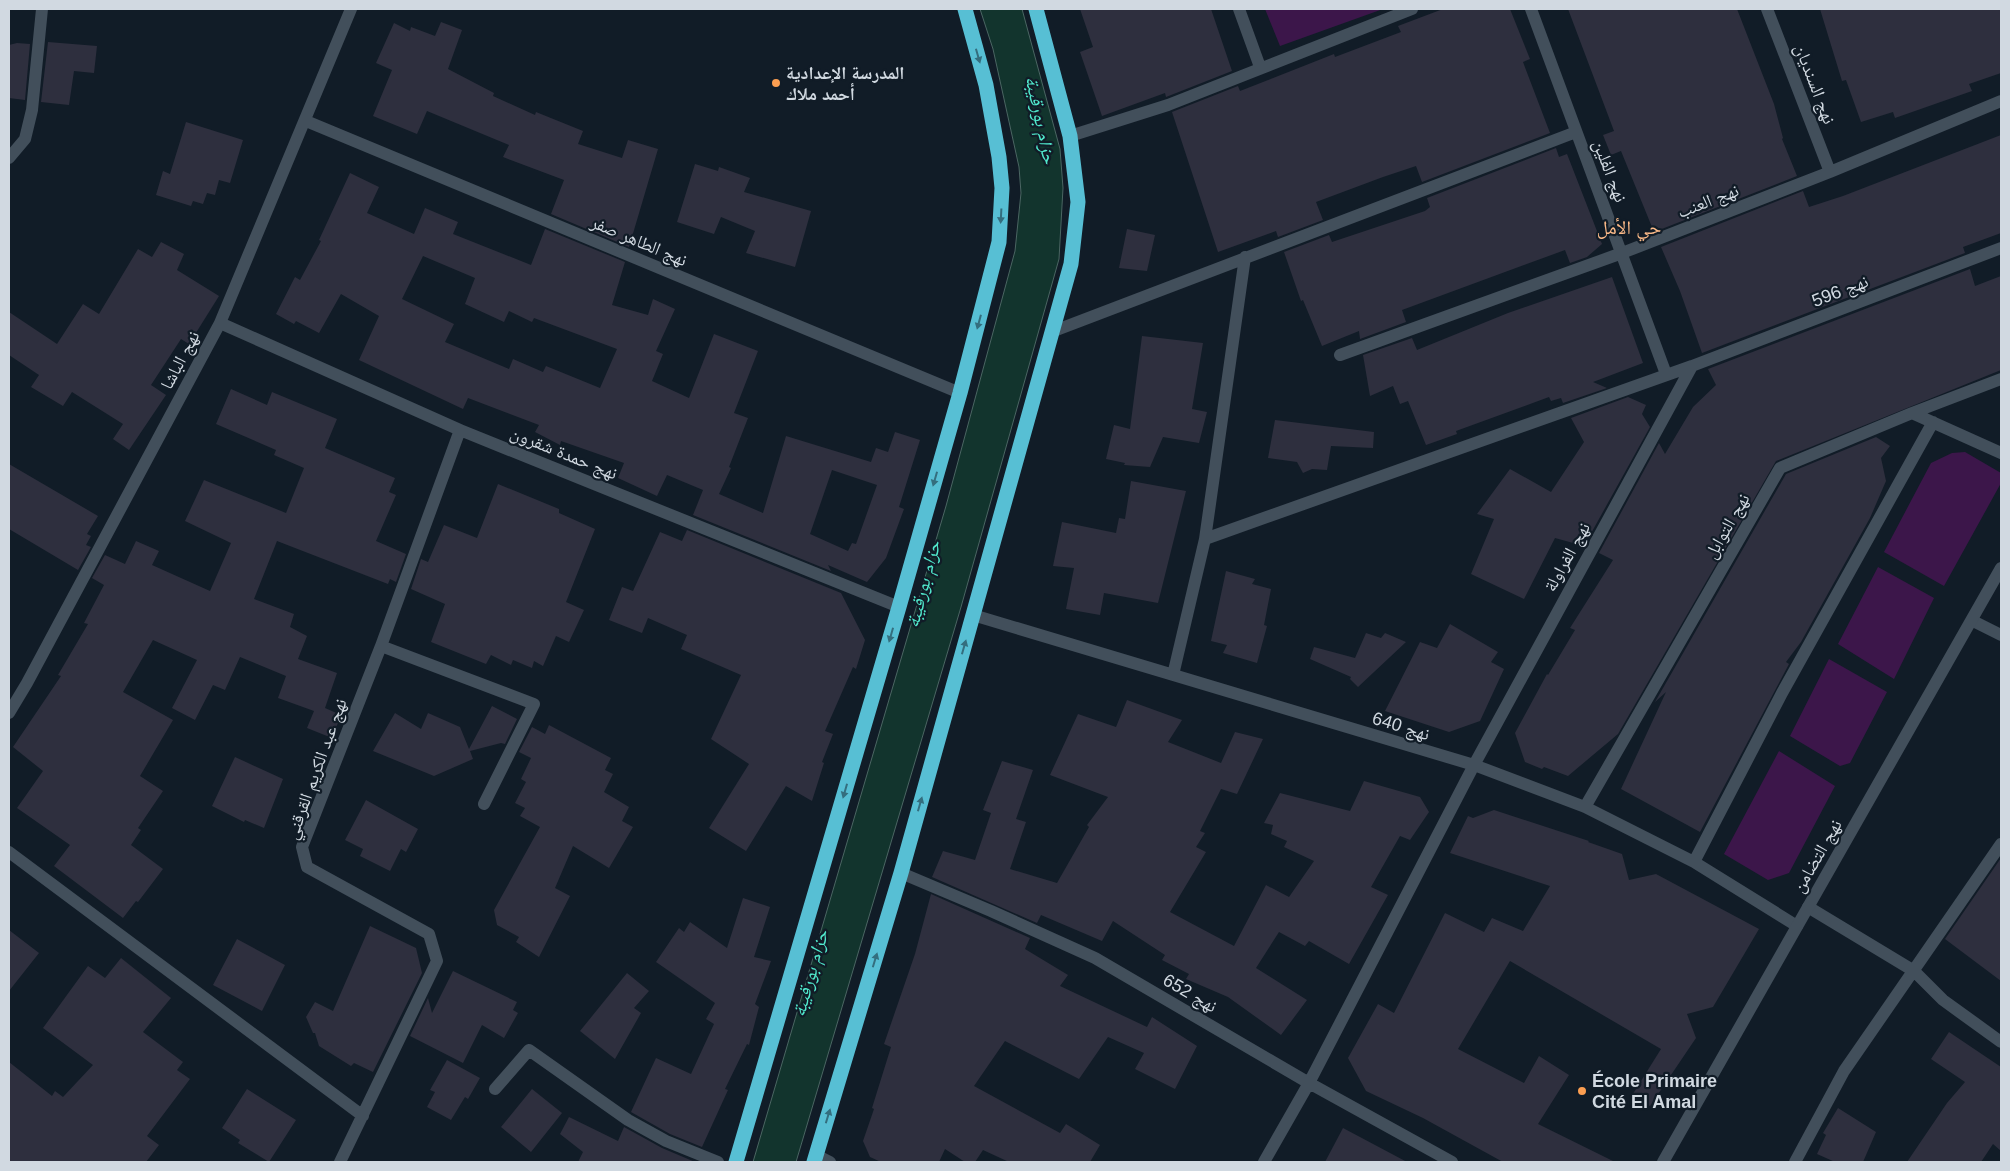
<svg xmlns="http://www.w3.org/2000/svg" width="2010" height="1171" font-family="Helvetica,'Noto Naskh Arabic',sans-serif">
<rect width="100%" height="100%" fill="#111c27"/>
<path fill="#3c164a" d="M 1265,9 L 1383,9 L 1280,46 Z
M 1965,452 L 2001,473 L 2001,483 L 1944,586 L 1884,552 L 1931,463 L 1952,453 Z
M 1878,567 L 1934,598 L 1894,679 L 1838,644 Z
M 1829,659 L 1887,692 L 1850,763 L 1840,766 L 1790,736 Z
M 1779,751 L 1835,786 L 1789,873 L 1768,880 L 1724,854 Z"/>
<path fill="#12342d" stroke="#4b6663" d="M 980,9 L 1022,9 L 1060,149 L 1063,188 L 1059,259 L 961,607 L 796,1162 L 753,1162 L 946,506 L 1015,251 L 1021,193 L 1019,167 L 993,49 Z"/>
<path fill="#2e2f3e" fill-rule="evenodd" d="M 1080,9 L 1211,9 L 1232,71 L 1166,97 L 1165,93 L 1102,116 L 1080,52 L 1093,47 Z
M 1443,9 L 1510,9 L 1530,59 L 1523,62 L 1550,133 L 1422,182 L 1416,166 L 1383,177 L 1316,202 L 1323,220 L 1278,237 L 1276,231 L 1218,252 L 1172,112 L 1238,86 L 1240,91 L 1334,54 L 1335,57 L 1401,32 L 1398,26 Z
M 1568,9 L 1737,9 L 1774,104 L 1783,138 L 1782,139 L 1797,176 L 1654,232 L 1621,151 L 1611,155 L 1603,135 L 1614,131 Z
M 1820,9 L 2001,9 L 2001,73 L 1969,84 L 1972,91 L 1895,118 L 1893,112 L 1861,122 L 1846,80 L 1842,81 Z
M 441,22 L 462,30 L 448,69 L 494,93 L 493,96 L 535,115 L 536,112 L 583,131 L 578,144 L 622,158 L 628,140 L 658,149 L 629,247 L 551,214 L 564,180 L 503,157 L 509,145 L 427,111 L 417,134 L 373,116 L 392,70 L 376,63 L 394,23 L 410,31 L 411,27 L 435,36 Z
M 48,42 L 97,46 L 94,73 L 74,71 L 69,105 L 41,102 Z
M 17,43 L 30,44 L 25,100 L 9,98 L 9,45 Z
M 186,122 L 243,140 L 230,183 L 219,180 L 215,195 L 207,193 L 203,204 L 193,201 L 191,206 L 156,195 L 163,171 L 170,174 Z
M 2001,135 L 2001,233 L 1963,247 L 1965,253 L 1702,353 L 1680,291 L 1661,247 L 1803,191 L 1809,207 L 1843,196 Z
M 1556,148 L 1559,157 L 1567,154 L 1602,244 L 1587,257 L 1570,263 L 1565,250 L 1402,310 L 1406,322 L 1360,339 L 1359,331 L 1322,346 L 1303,300 L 1301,301 L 1284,252 L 1329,235 L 1332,242 L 1425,211 L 1430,207 L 1427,198 Z
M 695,164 L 718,171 L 719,167 L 750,178 L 744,192 L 811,211 L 795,267 L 746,253 L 755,231 L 721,217 L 714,234 L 677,222 Z
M 350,173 L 379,187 L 367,213 L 414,234 L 425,208 L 458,222 L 453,234 L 531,265 L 545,229 L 625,262 L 612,305 L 648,315 L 653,299 L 675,309 L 656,351 L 663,354 L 652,381 L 689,398 L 714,334 L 758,351 L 734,413 L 748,418 L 729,467 L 731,468 L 719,494 L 763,513 L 786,436 L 871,462 L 876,448 L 888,452 L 895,432 L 920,440 L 899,507 L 904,509 L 886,558 L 867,582 L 828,565 L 831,571 L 693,515 L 703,490 L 667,475 L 657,496 L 618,478 L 624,463 L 561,441 L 560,445 L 535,432 L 539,425 L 468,398 L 463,409 L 359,360 L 379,316 L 341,294 L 319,333 L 296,321 L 294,324 L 276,314 L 295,277 L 300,280 L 321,241 L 319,240 ZM 423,256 L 475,278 L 465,304 L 504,322 L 509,311 L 532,322 L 534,318 L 617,349 L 600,388 L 546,366 L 543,372 L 513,359 L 509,369 L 445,342 L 454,324 L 402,299 ZM 832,470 L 877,485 L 856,544 L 852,543 L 848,551 L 810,534 Z
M 1127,229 L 1155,235 L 1147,271 L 1119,268 Z
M 161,242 L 184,254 L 177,270 L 219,296 L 189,344 L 181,339 L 151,385 L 166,395 L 129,450 L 113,439 L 123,424 L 72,392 L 63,406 L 31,387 L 39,375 L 9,355 L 9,312 L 57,344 L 83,304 L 99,314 L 138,249 L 152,257 Z
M 1970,269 L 1975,286 L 2001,276 L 2001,370 L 1776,461 L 1618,734 L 1568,776 L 1544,767 L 1542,769 L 1525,762 L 1515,733 L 1547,674 L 1548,675 L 1575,630 L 1570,628 L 1613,560 L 1599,553 L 1659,443 L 1665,454 L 1693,407 L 1716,385 L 1708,369 Z
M 1612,277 L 1643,363 L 1593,382 L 1607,388 L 1563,403 L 1561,398 L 1551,401 L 1549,397 L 1456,431 L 1457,434 L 1426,445 L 1408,401 L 1400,404 L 1393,386 L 1370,396 L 1363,355 L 1412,338 L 1417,350 L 1508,313 Z
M 1142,336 L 1203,343 L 1192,409 L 1207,412 L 1199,443 L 1163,437 L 1150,467 L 1124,465 L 1125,463 L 1106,459 L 1114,425 L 1130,429 Z
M 231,389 L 267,405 L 272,392 L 337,419 L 325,448 L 395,478 L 389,492 L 396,495 L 376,541 L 406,554 L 396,582 L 390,579 L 388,584 L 277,541 L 254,599 L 294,614 L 290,627 L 307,636 L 298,659 L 337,673 L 325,708 L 341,715 L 332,738 L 307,728 L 314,711 L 278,698 L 286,676 L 240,657 L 225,690 L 213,685 L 195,720 L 172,708 L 197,660 L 153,640 L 123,692 L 173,720 L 140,776 L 163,791 L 138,828 L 141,830 L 131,845 L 163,869 L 138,902 L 136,901 L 123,918 L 54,866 L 70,845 L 17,808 L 43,771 L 13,747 L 61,676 L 58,675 L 88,624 L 84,623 L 104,585 L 92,578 L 105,555 L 125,564 L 136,541 L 159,551 L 152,565 L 210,591 L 231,543 L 185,521 L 204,480 L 286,513 L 304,468 L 274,455 L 276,450 L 216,424 Z
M 1628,397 L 1646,405 L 1642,414 L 1650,427 L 1584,546 L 1555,538 L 1524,599 L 1471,574 L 1494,519 L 1477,514 L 1510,469 L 1551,492 L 1584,442 L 1571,418 Z
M 1275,420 L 1374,432 L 1373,448 L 1331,446 L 1327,470 L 1312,469 L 1303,473 L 1297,462 L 1268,458 Z
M 1876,437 L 1890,446 L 1881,458 L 1886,481 L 1870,518 L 1801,642 L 1786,662 L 1789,664 L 1700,832 L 1621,789 L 1666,692 L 1655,702 L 1786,474 Z
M 9,464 L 98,516 L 87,534 L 91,536 L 86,545 L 91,547 L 78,570 L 9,529 Z
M 1131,481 L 1186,491 L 1158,603 L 1104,593 L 1100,615 L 1066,609 L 1074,568 L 1053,566 L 1062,522 L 1116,533 L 1119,518 L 1125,519 Z
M 498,484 L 559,509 L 559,513 L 595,529 L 566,602 L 584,610 L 569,642 L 556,636 L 543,666 L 534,661 L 532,668 L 513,660 L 511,665 L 491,655 L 486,664 L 431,642 L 445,604 L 411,589 L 421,559 L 428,562 L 444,525 L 477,538 Z
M 687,530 L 841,593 L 865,640 L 856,669 L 853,667 L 825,731 L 833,734 L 822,762 L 824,763 L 812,801 L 786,786 L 746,851 L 709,828 L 749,764 L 711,739 L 741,675 L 681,649 L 687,635 L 648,618 L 642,633 L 609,620 L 622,587 L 633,591 L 660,532 L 682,541 Z
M 1226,571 L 1255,579 L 1252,584 L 1271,589 L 1264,625 L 1267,626 L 1257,663 L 1223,653 L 1227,645 L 1211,641 Z
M 1450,624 L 1498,652 L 1491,662 L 1504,669 L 1480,721 L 1449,732 L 1385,711 L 1420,642 L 1437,648 Z
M 1366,633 L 1381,638 L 1385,633 L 1406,642 L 1358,687 L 1350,679 L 1351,677 L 1310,659 L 1314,647 L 1355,658 Z
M 1127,700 L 1182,720 L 1168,742 L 1221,763 L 1235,732 L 1263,739 L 1237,794 L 1221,789 L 1200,831 L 1205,833 L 1196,847 L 1206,852 L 1170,912 L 1234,946 L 1266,885 L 1289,897 L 1314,861 L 1284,847 L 1287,841 L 1271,834 L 1273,825 L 1264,823 L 1280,793 L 1350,811 L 1364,781 L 1420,797 L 1429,812 L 1410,840 L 1400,836 L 1371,887 L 1388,895 L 1349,964 L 1309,941 L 1305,946 L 1279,932 L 1256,968 L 1307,1000 L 1281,1035 L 1228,997 L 1186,979 L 1189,974 L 1162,960 L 1165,955 L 1113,921 L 1102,941 L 1041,915 L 1037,923 L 932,877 L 943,851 L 975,860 L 991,813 L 983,810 L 1002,761 L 1033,770 L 1016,819 L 1026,822 L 1010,869 L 1057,883 L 1089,827 L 1087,825 L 1108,797 L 1050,775 L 1078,714 L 1116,727 Z
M 492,706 L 517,719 L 505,744 L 501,743 L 470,751 L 473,759 L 434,776 L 373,751 L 395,713 L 421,729 L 428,713 L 460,727 L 469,749 Z
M 549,725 L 611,758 L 605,770 L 613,774 L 604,792 L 629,807 L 622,821 L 633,827 L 609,868 L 573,846 L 555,888 L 570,896 L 539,957 L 516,942 L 519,937 L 497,925 L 494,910 L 540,827 L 520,816 L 525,808 L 515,803 L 526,782 L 521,779 L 531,758 L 519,752 L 532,727 L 545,734 Z
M 235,757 L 283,779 L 264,828 L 245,820 L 244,822 L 212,806 Z
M 366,800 L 418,829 L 406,852 L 401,849 L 390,871 L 360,856 L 363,849 L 345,840 Z
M 1494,810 L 1589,841 L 1588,842 L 1622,854 L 1629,880 L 1656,874 L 1759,929 L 1713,1007 L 1687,1014 L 1696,1038 L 1650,1106 L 1631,1097 L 1661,1049 L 1510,961 L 1458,1049 L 1524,1083 L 1539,1056 L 1569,1075 L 1538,1124 L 1615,1162 L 1503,1162 L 1423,1118 L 1366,1091 L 1348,1058 L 1378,1004 L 1394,1013 L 1445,913 L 1484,932 L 1492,918 L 1523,931 L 1550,886 L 1450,853 L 1468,816 L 1473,818 Z
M 2001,858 L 2001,981 L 1945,939 Z
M 931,894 L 1030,938 L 1025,949 L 1068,975 L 1060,986 L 1147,1027 L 1152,1017 L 1197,1046 L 1175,1089 L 1135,1069 L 1144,1053 L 1108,1037 L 1079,1079 L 1005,1041 L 974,1086 L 1060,1133 L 1066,1124 L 1100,1145 L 1090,1162 L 1009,1162 L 983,1150 L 975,1162 L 965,1162 L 945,1149 L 939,1162 L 881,1162 L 870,1157 L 863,1141 L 874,1109 L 872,1108 L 891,1047 L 884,1044 L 915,954 Z
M 743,898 L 770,907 L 754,957 L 771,961 L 755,1004 L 759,1007 L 749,1045 L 747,1044 L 725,1089 L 728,1090 L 702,1147 L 670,1134 L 631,1112 L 656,1058 L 691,1074 L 714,1024 L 706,1019 L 715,1003 L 656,962 L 679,928 L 684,932 L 690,922 L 727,948 Z
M 370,926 L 416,948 L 422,973 L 373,1072 L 354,1063 L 351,1066 L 319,1046 L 315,1033 L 313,1033 L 306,1017 L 315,1002 L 333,1011 Z
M 9,930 L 39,953 L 9,991 Z
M 237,939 L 285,965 L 262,1011 L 213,985 Z
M 121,958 L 171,998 L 143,1032 L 183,1062 L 177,1070 L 190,1079 L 147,1136 L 159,1145 L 146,1162 L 9,1162 L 9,1062 L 52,1096 L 55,1091 L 63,1097 L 93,1065 L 43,1028 L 88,966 L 105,978 Z
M 453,971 L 517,1002 L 513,1010 L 518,1013 L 504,1038 L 482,1025 L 463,1063 L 410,1036 L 428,998 L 432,1013 Z
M 627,973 L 649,991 L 634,1008 L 641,1013 L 615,1059 L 580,1031 Z
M 1949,1032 L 2001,1067 L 2001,1151 L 1993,1144 L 1981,1162 L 1907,1162 L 1947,1103 L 1965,1082 L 1931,1059 Z
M 447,1060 L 480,1078 L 468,1099 L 465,1097 L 451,1120 L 427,1107 L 435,1092 L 430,1090 Z
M 247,1089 L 296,1120 L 269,1162 L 238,1143 L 240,1140 L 222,1128 Z
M 532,1089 L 562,1113 L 531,1152 L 501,1127 Z
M 1838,1108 L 1876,1132 L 1863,1162 L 1835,1162 L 1817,1154 L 1826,1135 L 1823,1133 Z
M 569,1117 L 618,1141 L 624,1127 L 662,1148 L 695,1162 L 578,1162 L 583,1152 L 560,1134 Z
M 1343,1128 L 1407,1162 L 1325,1162 Z"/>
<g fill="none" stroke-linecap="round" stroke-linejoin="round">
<path stroke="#424f5b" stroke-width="12" d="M 1239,9 L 1260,67
M 1531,9 L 1666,374
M 1767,9 L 1830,172
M 306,121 L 960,393
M 1070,136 L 1168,105 L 1412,9
M 9,158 L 25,139 L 32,110 L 42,9
M 1245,257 L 1205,539 L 1692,366 L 2001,248
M 220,323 L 460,430 L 899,607
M 1054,331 L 1576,132
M 1340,355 L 1622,253 L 1830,172 L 2001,101
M 1912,413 L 2001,453
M 973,615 L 1474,765 L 1585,807 L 1694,862 L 1797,926
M 1973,621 L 2001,635
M 381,646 L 534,704 L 484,804
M 1173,675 L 1205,539
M 9,713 L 27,683 L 220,323 L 351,9
M 1585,807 L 1780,468 L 1912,413 L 2001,379
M 9,852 L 363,1116
M 1694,862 L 1782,693 L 1933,422
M 901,873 L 991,911 L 1095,958 L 1309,1083 L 1452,1162
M 1808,907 L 1914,971 L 1943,1000 L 2001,1042
M 495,1089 L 529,1050 L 628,1120 L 666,1141 L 718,1162
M 816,1155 L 830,1162
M 340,1162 L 437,961 L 429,934 L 307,867 L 302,847 L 381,646 L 460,430
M 1264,1162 L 1309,1083 L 1474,765 L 1692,366
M 1795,1162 L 1844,1071 L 2001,844"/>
<path stroke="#424f5b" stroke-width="12" d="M 1663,1162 L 2001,568"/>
<path stroke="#57bfd4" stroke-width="15" d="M 736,1162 L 899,607 L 960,393 L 999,242 L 1002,188 L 999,157 L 986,85 L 965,9
M 814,1162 L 901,873 L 1071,264 L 1078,202 L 1070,136 L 1036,9"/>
</g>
<defs><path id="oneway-solid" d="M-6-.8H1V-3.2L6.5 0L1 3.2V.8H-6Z" transform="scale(1.25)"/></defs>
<g fill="#346e7e">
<use href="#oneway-solid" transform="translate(978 56) rotate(74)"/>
<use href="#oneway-solid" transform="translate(1001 216) rotate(93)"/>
<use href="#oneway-solid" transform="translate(979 322) rotate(105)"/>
<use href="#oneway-solid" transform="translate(935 479) rotate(106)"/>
<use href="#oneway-solid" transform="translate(891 635) rotate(106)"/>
<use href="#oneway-solid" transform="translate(964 647) rotate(-74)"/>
<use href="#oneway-solid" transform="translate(845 791) rotate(106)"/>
<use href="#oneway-solid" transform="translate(920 804) rotate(-74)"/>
<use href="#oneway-solid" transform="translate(875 960) rotate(-73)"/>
<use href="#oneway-solid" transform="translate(828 1116) rotate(-73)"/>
</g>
<g fill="#fb9e51" stroke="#111c27" stroke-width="2">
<circle cx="776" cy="83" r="5"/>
<circle cx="1582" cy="1091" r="5"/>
</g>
<g text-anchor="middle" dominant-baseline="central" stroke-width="4.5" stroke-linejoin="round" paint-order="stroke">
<g font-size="18" font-weight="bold" fill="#d1d9e1" stroke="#111c27" text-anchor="start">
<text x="786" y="73">المدرسة الإعدادية<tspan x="786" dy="21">أحمد ملاك</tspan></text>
<text x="1592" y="1081">École Primaire<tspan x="1592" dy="21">Cité El Amal</tspan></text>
</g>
<g font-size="18" fill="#d1d9e1" stroke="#111c27">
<text transform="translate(1815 84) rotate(69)">نهج السنديان</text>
<text transform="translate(1610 171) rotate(69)">نهج الفلين</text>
<text transform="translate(1708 201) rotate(-21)">نهج العنب</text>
<text transform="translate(639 241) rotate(23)">نهج الطاهر صفر</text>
<text transform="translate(1840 291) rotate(-21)">نهج 596</text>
<text transform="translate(180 360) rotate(-62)">نهج الباشا</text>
<text transform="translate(564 453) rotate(22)">نهج حمدة شقرون</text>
<text transform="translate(1727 526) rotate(-60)">نهج التوابل</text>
<text transform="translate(1567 557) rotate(-61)">نهج الفراولة</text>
<text transform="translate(1401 726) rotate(17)">نهج 640</text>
<text transform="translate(316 769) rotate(-70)">نهج عبد الكريم القرقني</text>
<text transform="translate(1817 856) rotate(-60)">نهج التضامن</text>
<text transform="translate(1190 993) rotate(30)">نهج 652</text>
</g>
<g font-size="19" font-style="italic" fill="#51e9cd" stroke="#111c27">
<text transform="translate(1041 120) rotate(78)">حزام بورقيبة</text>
<text transform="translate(923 584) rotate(-75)">حزام بورقيبة</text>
<text transform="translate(810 973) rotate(-74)">حزام بورقيبة</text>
</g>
<g font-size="19" fill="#fdbb89" stroke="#111c27">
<text x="1629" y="227">حي الأمل</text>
</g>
</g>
<rect width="2010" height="1171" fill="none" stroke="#d1d9e1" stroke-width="20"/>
</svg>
